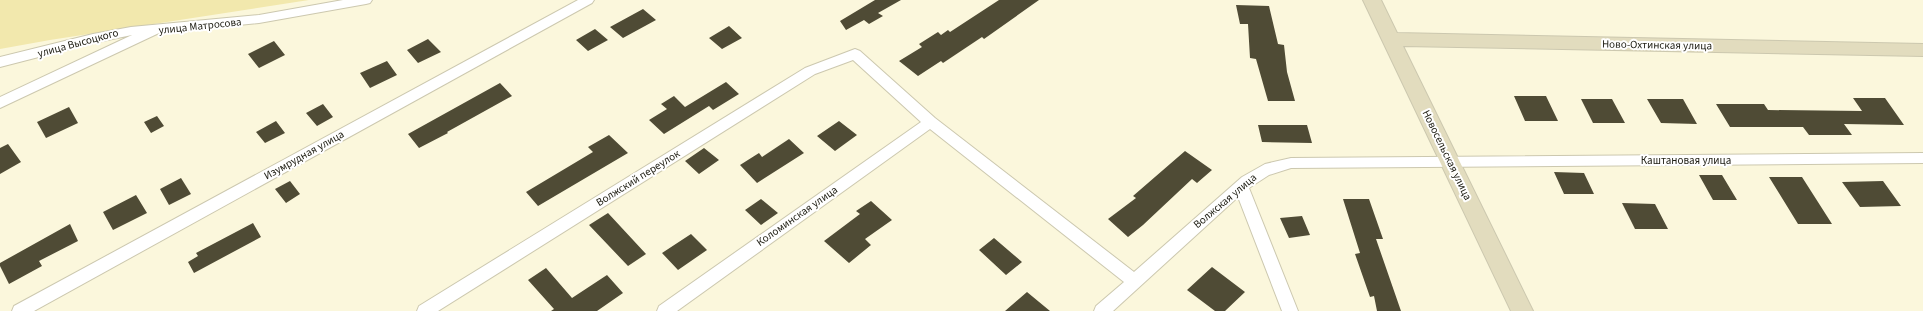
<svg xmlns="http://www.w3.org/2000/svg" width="1923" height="311" font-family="'Source Sans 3',sans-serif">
<rect width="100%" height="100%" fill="#fbf7dc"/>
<path fill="#f2e8ad" d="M 0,0 L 309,0 L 50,40 L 0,49 Z"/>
<path fill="#4f4b35" d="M 875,0 L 901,0 L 878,13 L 883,16 L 869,24 L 864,20 L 846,30 L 840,21 Z
M 999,0 L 1039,0 L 984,39 L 982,37 L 943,63 L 941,61 L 918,76 L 899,61 L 922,47 L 919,44 L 938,32 L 941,35 L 948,30 L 950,32 Z
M 1236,5 L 1269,6 L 1278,44 L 1284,45 L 1287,72 L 1295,101 L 1268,101 L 1256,59 L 1250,58 L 1248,24 L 1240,24 Z
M 643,9 L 656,20 L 623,38 L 610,27 Z
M 729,26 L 742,38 L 722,49 L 709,38 Z
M 595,29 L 608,40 L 588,51 L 576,40 Z
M 428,39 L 441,52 L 418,63 L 407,50 Z
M 274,41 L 285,55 L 259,68 L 248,54 Z
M 387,61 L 397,75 L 370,88 L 360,73 Z
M 726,82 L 739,94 L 713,110 L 709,106 L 664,134 L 649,120 L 667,109 L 661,104 L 674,96 L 685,107 Z
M 500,83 L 512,96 L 447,132 L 448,133 L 419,148 L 408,134 Z
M 1514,96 L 1546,96 L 1558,121 L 1525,121 Z
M 1853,98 L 1885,98 L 1904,125 L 1844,124 L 1852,135 L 1809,135 L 1803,127 L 1730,127 L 1716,104 L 1764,104 L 1768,110 L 1862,111 Z
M 1581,99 L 1612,99 L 1625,123 L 1593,123 Z
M 1647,99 L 1683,99 L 1697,124 L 1661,123 Z
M 323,104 L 333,117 L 317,126 L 306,113 Z
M 69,107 L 78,123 L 46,138 L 37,122 Z
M 157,116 L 164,126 L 151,133 L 144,122 Z
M 276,121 L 285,133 L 265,143 L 256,132 Z
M 839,121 L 857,135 L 835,151 L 817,136 Z
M 1258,125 L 1307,125 L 1312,143 L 1262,142 Z
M 609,135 L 628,153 L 538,206 L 526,192 L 593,152 L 588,147 Z
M 789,139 L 804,153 L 757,183 L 740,165 L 759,153 L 762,157 Z
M 8,144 L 21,162 L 0,174 L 0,148 Z
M 704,148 L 719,160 L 699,174 L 685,161 Z
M 1185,151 L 1212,170 L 1197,183 L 1192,179 L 1143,225 L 1128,237 L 1108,219 L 1136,198 L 1133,196 Z
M 1554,172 L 1584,173 L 1594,194 L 1564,194 Z
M 1699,175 L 1722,175 L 1737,200 L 1713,200 Z
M 1769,177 L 1802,177 L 1832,224 L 1798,224 Z
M 181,178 L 191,194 L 169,205 L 160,189 Z
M 290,181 L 300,194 L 286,203 L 275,189 Z
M 1883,181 L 1901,206 L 1860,207 L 1842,182 Z
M 136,195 L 147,213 L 113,230 L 103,212 Z
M 761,199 L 778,213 L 761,225 L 745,210 Z
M 1343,199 L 1369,199 L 1383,239 L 1376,239 L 1401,311 L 1377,311 L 1374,296 L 1370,297 L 1355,254 L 1360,253 Z
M 871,201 L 892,220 L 865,239 L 871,245 L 849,263 L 824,241 L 860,214 L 856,211 Z
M 1622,203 L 1655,204 L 1668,229 L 1635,229 Z
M 608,213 L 646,254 L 628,266 L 589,225 Z
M 1302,216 L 1310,235 L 1289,238 L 1280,218 Z
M 253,223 L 261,237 L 194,273 L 188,262 L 198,256 L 196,253 Z
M 70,224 L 78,241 L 39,261 L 42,266 L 9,284 L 0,266 L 0,263 Z
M 691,234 L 707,250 L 678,270 L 662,253 Z
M 994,238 L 1022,262 L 1006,275 L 979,250 Z
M 1212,267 L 1245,292 L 1225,311 L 1215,311 L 1187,290 Z
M 546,268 L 572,298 L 607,275 L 623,293 L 597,311 L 551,311 L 554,309 L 528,280 Z
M 1027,292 L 1050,311 L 1005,311 Z"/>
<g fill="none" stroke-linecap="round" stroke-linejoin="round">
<defs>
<path id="street" d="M 343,0 L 372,0 L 370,3 L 366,4 L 259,23 L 159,33 L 0,108 L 0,97 L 132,35 L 93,43 L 0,67 L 0,57 L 93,34 L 131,27 L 259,15 Z
M 578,0 L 594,0 L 592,3 L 34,311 L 12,311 L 14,306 Z
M 855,49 L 860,51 L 935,118 L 1134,272 L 1242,177 L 1265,164 L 1291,158 L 1923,153 L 1923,163 L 1291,168 L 1269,175 L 1249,188 L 1298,311 L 1282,311 L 1238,197 L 1113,311 L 1094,311 L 1096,306 L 1124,282 L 930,129 L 677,311 L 657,311 L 659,306 L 921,122 L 853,60 L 815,74 L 438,311 L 417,311 L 419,306 L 805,68 Z"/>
<path id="secondary" d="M 1363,0 L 1381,0 L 1397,33 L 1923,44 L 1923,56 L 1403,46 L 1533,311 L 1511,311 Z"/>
</defs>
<use href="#street" stroke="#ccc8af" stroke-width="2"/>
<use href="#secondary" stroke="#ccc8af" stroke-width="2"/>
<use href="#street" fill="#fff" fill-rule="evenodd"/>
<use href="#secondary" fill="#e2dcbe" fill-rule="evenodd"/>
</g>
<g text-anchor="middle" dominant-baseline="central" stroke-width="4" stroke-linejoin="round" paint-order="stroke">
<g font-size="11" fill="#212016" stroke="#fff">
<text transform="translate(200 26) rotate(-6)">улица Матросова</text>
<text transform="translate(78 43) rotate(-15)">улица Высоцкого</text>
<text transform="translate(1657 45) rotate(1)">Ново-Охтинская улица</text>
<text transform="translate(304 155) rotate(-29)">Изумрудная улица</text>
<text transform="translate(1447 155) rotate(64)">Новосельская улица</text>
<text x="1686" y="160">Каштановая улица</text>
<text transform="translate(638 178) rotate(-32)">Волжский переулок</text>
<text transform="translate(1225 201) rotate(-40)">Волжская улица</text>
<text transform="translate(797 216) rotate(-35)">Коломинская улица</text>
</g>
</g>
</svg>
